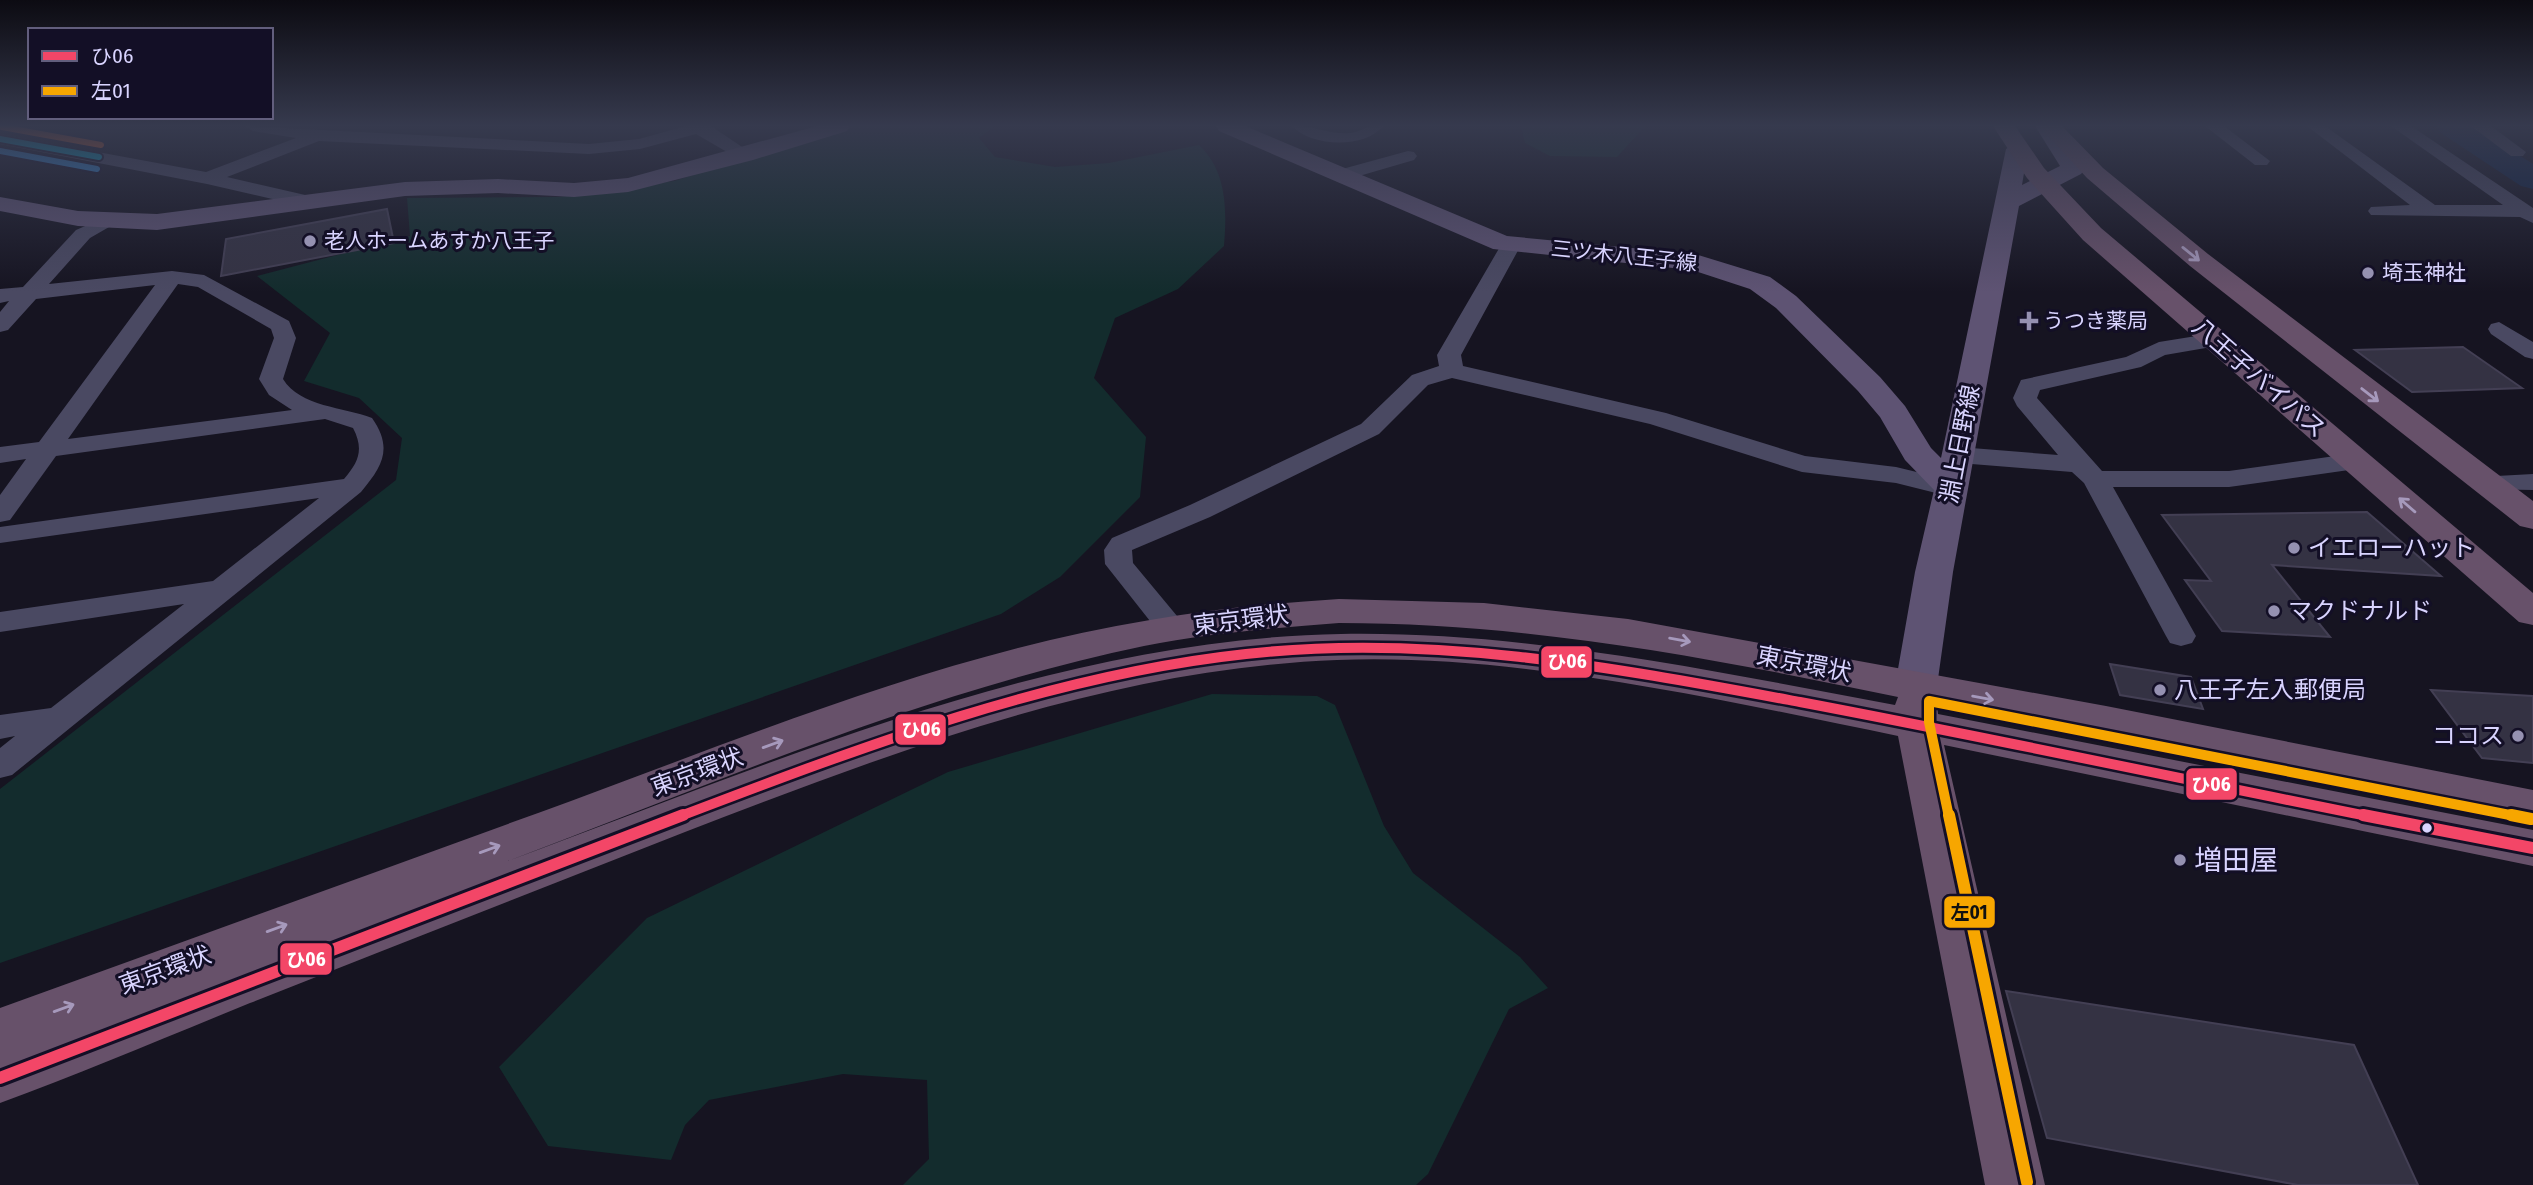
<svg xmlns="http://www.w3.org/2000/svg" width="2533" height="1185" font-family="'Fira Sans Condensed','Noto Sans JP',sans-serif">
<rect width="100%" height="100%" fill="#161421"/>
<path fill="#132c2d" d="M 850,126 L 995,126 L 979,138 L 995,157 L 1055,167 L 1109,163 L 1199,145 C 1227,171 1227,210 1224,246 L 1178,289 L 1115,318 L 1094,378 L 1146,437 L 1140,497 L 1060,577 L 1001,614 L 0,963 L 0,789 L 396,480 L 402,438 L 359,398 L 304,381 L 330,333 L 257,276 L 410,236 L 407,198 L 559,197 L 674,181 Z
M 1521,126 L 1645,126 L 1617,157 L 1550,156 L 1525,143 Z
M 1212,694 L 1317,696 L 1335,705 L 1384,826 L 1413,873 L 1520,957 L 1548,988 L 1509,1009 L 1428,1174 L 1416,1185 L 903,1185 L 929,1159 L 927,1080 L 843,1074 L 709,1100 L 685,1125 L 671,1160 L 548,1146 L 499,1067 L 647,918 L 948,772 Z"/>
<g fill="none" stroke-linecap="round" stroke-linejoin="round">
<path fill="#0d2144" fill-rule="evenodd" d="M 2436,126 L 2473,126 L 2533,164 L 2533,189 L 2521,186 L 2441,133 Z"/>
</g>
<path fill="#343243" stroke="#433f54" stroke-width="2" d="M 387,209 L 394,243 L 221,276 L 226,239 Z
M 2463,347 L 2522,388 L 2412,392 L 2355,350 Z
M 2367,512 L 2441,576 L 2272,565 L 2330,637 L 2222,631 L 2185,580 L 2211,581 L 2162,515 Z
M 2110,664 L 2191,677 L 2203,709 L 2120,695 Z
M 2431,690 L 2533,696 L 2533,763 L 2482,758 Z
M 2006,991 L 2354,1045 L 2418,1185 L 2298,1185 L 2047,1138 Z"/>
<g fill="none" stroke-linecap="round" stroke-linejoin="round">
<path fill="#4a4962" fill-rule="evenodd" d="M 245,126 L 589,144 L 639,139 L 686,126 L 711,126 L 754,155 L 751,159 L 739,159 L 696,134 L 640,149 L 589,154 L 319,141 L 227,177 L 314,197 L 317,201 L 307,207 L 207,184 L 0,144 L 0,134 L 206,172 L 296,138 L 253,131 Z
M 1292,126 C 1313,125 1331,135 1350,133 C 1364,131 1365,125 1383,126 C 1365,149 1311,147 1292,126 Z
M 2205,126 L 2224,126 L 2270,161 L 2267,165 L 2255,165 Z
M 2307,126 L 2325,126 L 2435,205 L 2503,205 L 2391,126 L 2411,126 L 2533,208 L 2533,223 L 2520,217 L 2371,215 L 2368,211 L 2371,207 L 2410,205 Z
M 2471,126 L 2491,126 L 2526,152 L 2523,156 L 2511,156 Z
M 1408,151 L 1414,152 L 1417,156 L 1414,160 L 1342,181 L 1333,175 L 1335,171 Z
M 106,217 L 113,219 L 116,223 L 90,238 L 49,284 L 172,271 L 204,275 L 289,321 L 296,338 L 283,379 C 300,407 344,407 372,418 C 393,448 383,466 361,492 L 12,775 L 0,778 L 0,748 L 15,736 L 0,739 L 0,715 L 51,708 L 184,604 L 0,632 L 0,612 L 213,581 L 319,498 L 0,543 L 0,527 L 344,479 C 359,462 364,449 353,428 L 325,419 L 56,456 L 10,520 L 0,522 L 0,495 L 26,459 L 0,463 L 0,447 L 39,442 L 155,285 L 36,299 L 8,330 L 0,332 L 0,312 L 9,301 L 0,303 L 0,289 L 23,287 L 76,230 ZM 178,284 L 198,287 L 271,329 L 274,338 L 259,379 L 269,395 L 292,410 L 68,439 Z
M 1511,239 L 1521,245 L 1461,355 L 1463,366 L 1666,413 L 1805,456 L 1896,467 L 1962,483 L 1965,489 L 1962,495 L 1952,497 L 1896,483 L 1802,472 L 1650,424 L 1452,378 L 1428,385 L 1379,434 L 1210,517 L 1132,550 L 1133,563 L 1187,628 L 1183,635 L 1172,638 L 1161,635 L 1105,564 L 1104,550 L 1112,538 L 1190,505 L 1361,424 L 1412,375 L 1439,366 L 1437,355 L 1501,245 Z
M 2499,322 L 2533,342 L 2533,359 L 2525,357 L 2491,334 L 2488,329 L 2491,324 Z
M 2215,333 L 2226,340 L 2223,345 L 2165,355 L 2141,367 L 2040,390 L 2037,398 L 2102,471 L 2229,471 L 2356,453 L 2365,455 L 2369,461 L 2365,467 L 2356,469 L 2229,487 L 2113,487 L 2196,636 L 2192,643 L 2181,646 L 2170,643 L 2166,636 L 2084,483 L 2072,472 L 1959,463 L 1950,461 L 1946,455 L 1950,449 L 1959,447 L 2058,455 L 2017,406 L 2013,398 L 2021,380 L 2126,357 L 2159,342 Z
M 2533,474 L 2533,490 L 2478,489 L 2474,483 L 2478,477 Z"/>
<path fill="#5e5373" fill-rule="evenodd" d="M 817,126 L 850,126 L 847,131 L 753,160 L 628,192 L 574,197 L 498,193 L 405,196 L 157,230 L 78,226 L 0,211 L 0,197 L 78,211 L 157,214 L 405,182 L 498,179 L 574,183 L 628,178 Z
M 1216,126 L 1245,126 L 1507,236 L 1695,254 L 1770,277 L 1796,296 L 1880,377 L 1905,406 L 1931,448 L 1941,458 L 2006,149 L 2017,142 L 2028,149 L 2022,185 L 2060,166 L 2035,126 L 2057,126 L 2085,169 L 2081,174 L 2019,206 L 1953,572 L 1937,686 L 1931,696 L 1916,700 L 1901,696 L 1895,686 L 1915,572 L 1934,490 L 1905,460 L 1880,417 L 1858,391 L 1776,308 L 1750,289 L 1692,270 L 1493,249 L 1219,131 Z"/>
<path fill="#67516a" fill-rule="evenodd" d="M 1993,126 L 2015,126 L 2044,168 L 2101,228 L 2533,593 L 2533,625 L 2519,622 L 2083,240 L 2027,178 Z
M 2039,126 L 2062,126 L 2103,168 L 2208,254 L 2533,501 L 2533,529 L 2520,526 L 2190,266 L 2087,178 Z
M 1339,599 L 1484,603 L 1628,619 L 2106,706 L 2533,790 L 2533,824 L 2106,735 L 1937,705 L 1938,714 L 2533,830 L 2533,866 L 1944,745 L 2045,1185 L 1985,1185 L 1898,736 C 1721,700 1517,653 1337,660 C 1108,669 896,751 685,832 C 540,889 395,946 250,1003 C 167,1037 84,1072 0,1103 L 0,1008 C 190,939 381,870 571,801 C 760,731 950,653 1150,620 C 1213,609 1275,603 1339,599 ZM 1339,623 C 1529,623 1712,658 1898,697 L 1895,705 C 1713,671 1527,631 1341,634 C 1055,639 772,763 508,861 C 717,782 924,692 1144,646 C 1209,633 1274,628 1339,623 Z"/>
<defs>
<path id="bus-1-far1" d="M 678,817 C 862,747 1050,675 1246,654 C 1433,633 1616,668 1800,702 C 1991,738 2181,779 2372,817"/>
<path id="bus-1" d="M 2363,815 L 2533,848
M 0,1078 L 683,815"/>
<path id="bus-2-far1" d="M 1949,817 L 1929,722 L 1929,701 L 2520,817"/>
<path id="bus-2" d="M 1949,815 L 2027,1182
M 2511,815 L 2531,819"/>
<path id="bus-3" d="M 0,139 L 99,157"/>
<path id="bus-4" d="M 0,151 L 97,169"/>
<path id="bus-5" d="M 2,127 L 101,145"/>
</defs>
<use href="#bus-1-far1" stroke="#130f26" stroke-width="15"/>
<use href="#bus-1" stroke="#130f26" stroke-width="18"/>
<use href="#bus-2-far1" stroke="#130f26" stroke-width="15"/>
<use href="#bus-2" stroke="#130f26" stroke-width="18"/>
<use href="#bus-3" stroke="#130f26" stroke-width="10"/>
<use href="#bus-4" stroke="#130f26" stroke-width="10"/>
<use href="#bus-5" stroke="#130f26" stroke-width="10"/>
<use href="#bus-1-far1" stroke="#f34667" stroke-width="10"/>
<use href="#bus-1" stroke="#f34667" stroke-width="12"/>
<use href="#bus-2-far1" stroke="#f7a600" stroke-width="10"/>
<use href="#bus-2" stroke="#f7a600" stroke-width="12"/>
<use href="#bus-3" stroke="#00a9ce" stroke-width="6"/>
<use href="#bus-4" stroke="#338bd7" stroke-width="6"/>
<use href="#bus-5" stroke="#f26522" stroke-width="6"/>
</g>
<defs><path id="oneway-shaft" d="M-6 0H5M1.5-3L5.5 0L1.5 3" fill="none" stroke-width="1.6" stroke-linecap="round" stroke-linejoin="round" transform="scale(1.75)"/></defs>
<g stroke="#a699bc">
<use href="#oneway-shaft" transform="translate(2191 254) rotate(39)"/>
<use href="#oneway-shaft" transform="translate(2370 395) rotate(38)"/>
<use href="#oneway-shaft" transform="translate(2407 505) rotate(-139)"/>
<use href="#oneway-shaft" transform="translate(1680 640) rotate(10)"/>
<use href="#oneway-shaft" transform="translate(1983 698) rotate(10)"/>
<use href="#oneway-shaft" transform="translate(773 744) rotate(-20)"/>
<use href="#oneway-shaft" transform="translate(490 849) rotate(-20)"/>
<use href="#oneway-shaft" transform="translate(277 928) rotate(-20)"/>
<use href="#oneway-shaft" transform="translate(64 1008) rotate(-20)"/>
</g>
<linearGradient id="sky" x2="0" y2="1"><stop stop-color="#0c0b12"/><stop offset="0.43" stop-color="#363a4e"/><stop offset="1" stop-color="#363a4e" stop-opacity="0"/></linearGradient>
<rect width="2533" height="292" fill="url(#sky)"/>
<g fill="#9591b1" stroke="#130f26" stroke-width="2.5">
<circle cx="310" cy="241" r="7"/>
<circle cx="2368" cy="273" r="7"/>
<path d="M2025.5 310.5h7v7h7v7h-7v7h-7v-7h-7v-7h7z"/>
<circle cx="2294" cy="548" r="7"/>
<circle cx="2274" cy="611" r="7"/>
<circle cx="2160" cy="690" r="7"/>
<circle cx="2518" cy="736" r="7"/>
<circle cx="2180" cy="860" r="7"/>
</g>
<circle fill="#d9d4ff" stroke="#130f26" stroke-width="2.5" cx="2427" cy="828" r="6"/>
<g text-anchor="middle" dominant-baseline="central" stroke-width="6" stroke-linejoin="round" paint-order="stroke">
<g font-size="21" fill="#d9d4ff" stroke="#130f26" text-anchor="start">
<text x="324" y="241">老人ホームあすか八王子</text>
<text x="2382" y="273">埼玉神社</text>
<text x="2043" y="321">うつき薬局</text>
</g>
<g font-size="21" fill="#d9d4ff" stroke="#130f26">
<text transform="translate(1624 256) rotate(6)">三ツ木八王子線</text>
</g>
<g font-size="24" fill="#d9d4ff" stroke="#130f26">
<text transform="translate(2259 378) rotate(41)">八王子バイパス</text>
<text transform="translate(1960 444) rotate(-79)">淵上日野線</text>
<text transform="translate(1241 620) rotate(-7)">東京環状</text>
<text transform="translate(1804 664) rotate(11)">東京環状</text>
<text transform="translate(697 772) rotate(-20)">東京環状</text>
<text transform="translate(165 970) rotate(-20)">東京環状</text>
</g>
<g font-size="24" fill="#d9d4ff" stroke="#130f26" text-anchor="start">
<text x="2308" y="548">イエローハット</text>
<text x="2288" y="611">マクドナルド</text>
<text x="2174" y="690">八王子左入郵便局</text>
<text x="2504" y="736" text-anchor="end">ココス</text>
</g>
<g font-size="28" fill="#d9d4ff" stroke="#130f26" text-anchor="start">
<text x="2194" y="860">増田屋</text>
</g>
</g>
<g stroke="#130f26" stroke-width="2.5">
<rect x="1540" y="645" width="53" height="34" rx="7" fill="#f34667"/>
<rect x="894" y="713" width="53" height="33" rx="7" fill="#f34667"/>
<rect x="2185" y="767" width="53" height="34" rx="7" fill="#f34667"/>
<rect x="1943" y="895" width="53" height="34" rx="7" fill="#f7a600"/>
<rect x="279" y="942" width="54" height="34" rx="7" fill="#f34667"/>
</g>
<g font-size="19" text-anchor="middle" font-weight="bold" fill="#fff">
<text x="1567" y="668">ひ06</text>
<text x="921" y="736">ひ06</text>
<text x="2211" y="791">ひ06</text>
<text x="306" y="966">ひ06</text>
</g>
<g font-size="19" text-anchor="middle" font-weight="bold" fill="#111">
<text x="1969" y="919">左01</text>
</g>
<rect x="28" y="28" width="245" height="91" fill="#130f26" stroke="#625e7d" stroke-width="2"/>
<rect x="42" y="51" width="35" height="10" fill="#f34667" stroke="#625e7d" stroke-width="2"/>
<text x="91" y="63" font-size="21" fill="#d9d4ff">ひ06</text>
<rect x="42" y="86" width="35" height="10" fill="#f7a600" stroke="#625e7d" stroke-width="2"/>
<text x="91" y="98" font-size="21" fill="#d9d4ff">左01</text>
</svg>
